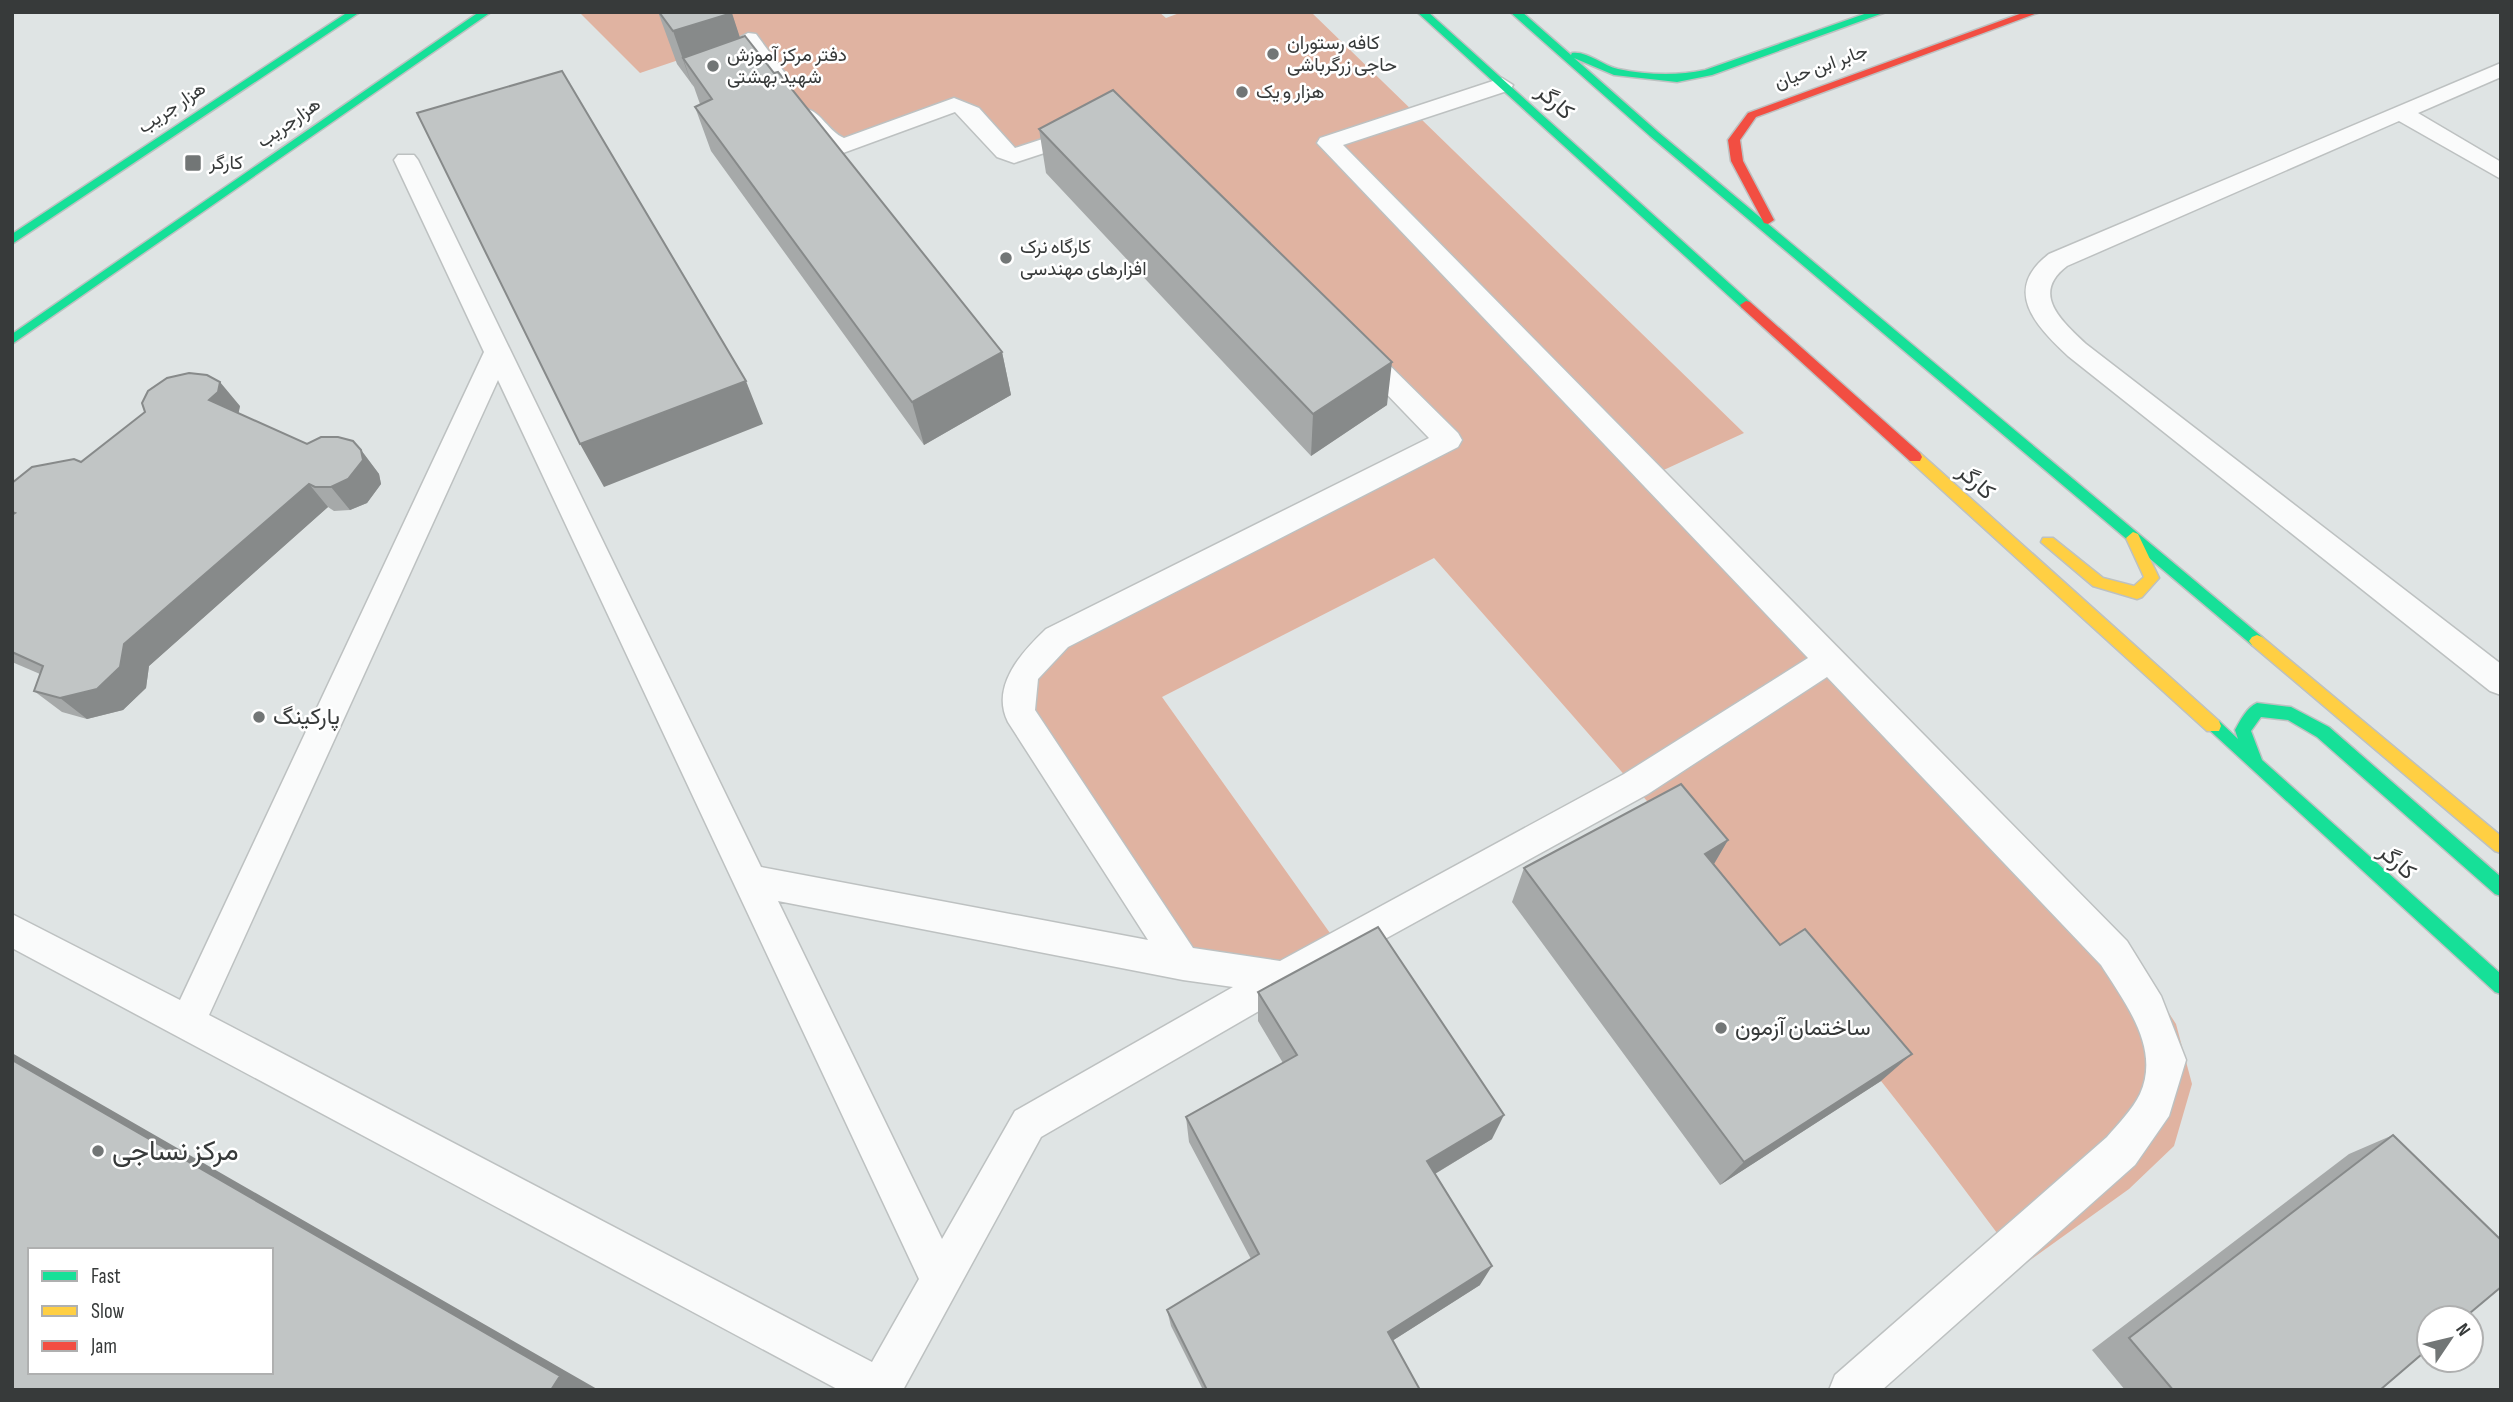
<svg xmlns="http://www.w3.org/2000/svg" width="2513" height="1402" font-family="'Sofia Sans Condensed',Vazirmatn,sans-serif">
<rect width="100%" height="100%" fill="#dfe4e4"/>
<path fill="#e0b3a1" d="M 579,12 L 1159,12 L 1166,18 L 1182,12 L 1311,12 L 1744,433 L 1655,474 L 2133,958 L 2176,1024 L 2192,1084 L 2174,1146 L 2129,1189 L 2022,1266 C 1975,1204 1929,1141 1881,1081 C 1738,901 1585,730 1434,558 L 1162,697 L 1342,950 L 1281,983 L 1194,966 L 1021,693 L 1065,638 L 1453,441 L 1124,119 L 1009,162 L 960,109 L 834,154 L 741,39 L 640,73 Z"/>
<g fill="none" stroke-linecap="round" stroke-linejoin="round">
<defs>
<path id="lane" d="M 748,33 L 756,34 L 787,76 L 790,81 L 787,86 L 771,86 L 737,39 Z
M 2501,63 L 2501,77 L 2418,113 L 2501,162 L 2501,179 L 2399,121 L 2067,266 C 2030,294 2062,321 2086,344 L 2501,664 L 2501,695 L 2490,691 L 2068,356 C 2035,325 2002,290 2049,254 Z
M 1502,78 L 1513,85 L 1510,90 L 1343,145 L 2127,941 L 2161,996 L 2186,1060 L 2169,1116 L 2135,1165 L 1882,1390 L 1829,1390 L 1835,1375 L 2107,1137 C 2118,1124 2133,1109 2140,1094 C 2161,1048 2125,1003 2101,965 L 1827,677 L 1648,794 L 1354,956 L 1041,1137 L 903,1390 L 839,1390 L 12,948 L 12,914 L 180,1000 L 484,352 L 394,160 L 398,155 L 414,155 L 418,160 L 761,867 L 1148,940 L 1008,722 C 990,686 1022,652 1046,629 L 1429,438 L 1352,358 L 1348,352 L 1352,346 L 1361,343 L 1370,346 L 1458,433 L 1462,440 L 1458,447 L 1068,647 L 1038,679 L 1035,710 L 1193,948 L 1280,961 L 1624,774 L 1808,658 L 1317,143 L 1320,138 ZM 498,380 L 919,1279 L 872,1362 L 209,1015 ZM 778,901 L 1183,980 L 1233,987 L 1015,1111 L 942,1239 Z
M 954,98 L 979,108 L 1015,148 L 1082,126 L 1093,133 L 1090,138 L 1014,163 L 997,157 L 955,112 L 843,153 L 816,143 L 796,116 L 807,109 C 822,113 828,131 844,138 Z"/>
<path id="fast" d="M 348,12 L 360,12 L 12,244 L 12,234 Z
M 479,12 L 491,12 L 12,344 L 12,334 Z
M 1417,12 L 1428,12 L 1750,302 L 1750,308 L 1742,308 Z
M 1510,12 L 1522,12 L 1571,55 L 1572,53 C 1588,51 1603,66 1618,69 C 1647,75 1677,76 1705,70 L 1870,12 L 1886,12 L 1712,75 L 1677,82 L 1614,75 L 1574,58 L 1658,132 L 2262,637 L 2265,641 L 2262,645 L 2252,645 L 1650,136 Z
M 2257,703 L 2291,707 L 2329,727 L 2501,877 L 2501,896 L 2495,894 L 2317,737 L 2288,720 L 2261,717 L 2251,731 L 2262,760 L 2501,974 L 2501,994 L 2495,992 L 2205,726 L 2207,721 L 2219,721 L 2238,739 L 2235,730 C 2240,721 2247,707 2257,703 Z"/>
<path id="slow" d="M 1915,452 L 1920,453 L 2219,721 L 2221,726 L 2219,731 L 2207,731 L 1910,461 L 1908,457 Z
M 2133,532 L 2138,534 L 2159,578 L 2142,597 L 2137,599 L 2093,586 L 2041,542 L 2043,538 L 2053,538 L 2103,578 L 2134,586 L 2144,577 L 2126,538 Z
M 2257,635 L 2262,637 L 2501,836 L 2501,853 L 2495,851 L 2252,645 L 2249,641 L 2252,637 Z"/>
<path id="jam" d="M 2025,12 L 2040,12 L 1756,117 L 1740,140 L 1743,161 L 1774,220 L 1768,224 L 1764,223 L 1731,161 L 1728,140 L 1748,113 Z
M 1746,301 L 1750,302 L 1920,453 L 1922,457 L 1920,461 L 1910,461 L 1742,308 L 1740,305 Z"/>
</defs>
<use href="#lane" stroke="#bdc1c1" stroke-width="3"/>
<use href="#fast" stroke="#bdc1c1" stroke-width="3"/>
<use href="#slow" stroke="#bdc1c1" stroke-width="3"/>
<use href="#jam" stroke="#bdc1c1" stroke-width="3"/>
<use href="#lane" fill="#fafbfb" fill-rule="evenodd"/>
<use href="#fast" fill="#16e098" fill-rule="evenodd"/>
<use href="#slow" fill="#ffcf43" fill-rule="evenodd"/>
<use href="#jam" fill="#f24e42" fill-rule="evenodd"/>
</g>
<path fill="#a6a9a9" d="M 658,12 L 731,12 L 740,38 L 1002,352 L 1011,395 L 924,445 L 711,151 L 695,107 L 700,104 L 694,87 L 677,64 Z
M 1039,129 L 1387,405 L 1311,456 L 1046,173 Z
M 240,406 L 238,413 L 307,444 L 361,450 L 379,474 L 381,484 L 367,503 L 350,510 L 334,511 L 328,507 L 149,666 L 146,688 L 123,710 L 87,719 L 62,712 L 34,691 L 40,674 L 12,662 L 12,483 L 81,462 Z
M 1728,840 L 1714,864 L 1881,1081 L 1720,1185 L 1512,902 L 1524,868 Z
M 1258,992 L 1492,1139 L 1435,1174 L 1480,1285 L 1392,1341 L 1420,1390 L 1203,1390 L 1171,1326 L 1167,1310 L 1251,1259 L 1189,1142 L 1186,1117 L 1283,1063 L 1258,1021 Z
M 2393,1135 L 2380,1390 L 2125,1390 L 2092,1350 L 2349,1154 Z"/>
<path fill="#878a8a" d="M 732,13 L 750,69 L 683,58 L 693,88 L 673,31 Z
M 1002,352 L 1011,395 L 924,445 L 912,402 Z
M 1392,362 L 1387,405 L 1311,456 L 1313,414 Z
M 746,381 L 763,424 L 604,487 L 580,444 Z
M 220,382 L 240,406 L 238,416 L 209,400 Z
M 361,450 L 379,474 L 381,484 L 367,503 L 350,510 L 331,487 Z
M 309,484 L 328,507 L 149,666 L 146,688 L 123,710 L 87,719 L 60,698 Z
M 1728,840 L 1708,874 L 1705,854 Z
M 12,1053 L 597,1389 L 551,1390 L 12,1060 Z
M 1912,1054 L 1881,1081 L 1720,1185 L 1744,1162 Z
M 1504,1115 L 1492,1139 L 1418,1184 L 1427,1161 Z
M 1492,1266 L 1480,1285 L 1381,1348 L 1388,1332 Z"/>
<path fill="#c1c5c5" stroke="#878a8a" stroke-width="2" fill-rule="evenodd" d="M 659,12 L 731,12 L 732,13 L 673,31 Z
M 745,36 L 774,73 L 778,72 L 1002,352 L 912,402 L 695,107 L 712,99 L 683,58 Z
M 562,71 L 746,381 L 580,444 L 417,113 Z
M 1113,90 L 1392,362 L 1313,414 L 1039,129 Z
M 189,373 L 207,375 L 220,382 L 218,392 L 209,400 L 307,444 L 321,437 L 338,437 L 353,441 L 361,450 L 363,460 L 348,479 L 331,487 L 315,487 L 309,484 L 124,644 L 120,667 L 97,689 L 60,698 L 34,691 L 43,666 L 12,652 L 12,515 L 15,513 L 12,512 L 12,483 L 32,467 L 74,459 L 81,462 L 145,412 L 142,403 L 148,391 L 167,378 Z
M 1681,784 L 1728,840 L 1705,854 L 1780,945 L 1805,929 L 1912,1054 L 1744,1162 L 1524,868 Z
M 1378,927 L 1504,1115 L 1427,1161 L 1492,1266 L 1388,1332 L 1420,1390 L 1207,1390 L 1167,1310 L 1259,1254 L 1186,1117 L 1297,1055 L 1258,992 Z
M 12,1060 L 560,1376 L 551,1390 L 12,1390 ZM 30,1250 L 271,1250 L 271,1372 L 30,1372 Z
M 2393,1135 L 2501,1240 L 2501,1287 L 2464,1318 L 2429,1318 L 2429,1348 L 2380,1390 L 2173,1390 L 2129,1338 Z"/>
<g fill="#727676" stroke="#fff" stroke-width="2.5">
<circle cx="1273" cy="54" r="7"/>
<circle cx="713" cy="66" r="7"/>
<circle cx="1242" cy="92" r="7"/>
<rect x="184" y="154" width="18" height="18" rx="3.5"/>
<circle cx="1006" cy="258" r="7"/>
<circle cx="259" cy="717" r="7"/>
<circle cx="1721" cy="1028" r="7"/>
<circle cx="98" cy="1151" r="7"/>
</g>
<g text-anchor="middle" dominant-baseline="central" stroke-width="5" stroke-linejoin="round" paint-order="stroke">
<g font-size="19" fill="#373a3a" stroke="#fff" text-anchor="start">
<text x="1287" y="43">کافه رستوران<tspan x="1287" dy="22">حاجی زرگرباشی</tspan></text>
<text x="727" y="55">دفتر مرکز آموزش<tspan x="727" dy="22">شهید بهشتی</tspan></text>
<text x="1256" y="92">هزار و یک</text>
<text x="209" y="163">کارگر</text>
<text x="1020" y="247">کارگاه نرک<tspan x="1020" dy="22">افزارهای مهندسی</tspan></text>
</g>
<g font-size="19" fill="#373a3a" stroke="#fff">
<text transform="translate(1821 67) rotate(-20)">جابر ابن حیان</text>
<text transform="translate(172 108) rotate(-34)">هزار جریب</text>
<text transform="translate(289 123) rotate(-35)">هزارجریب</text>
</g>
<g font-size="23" fill="#373a3a" stroke="#fff">
<text transform="translate(1555 102) rotate(42)">کارگر</text>
<text transform="translate(1976 482) rotate(42)">کارگر</text>
<text transform="translate(2397 862) rotate(42)">کارگر</text>
</g>
<g font-size="23" fill="#373a3a" stroke="#fff" text-anchor="start">
<text x="273" y="717">پارکینگ</text>
<text x="1735" y="1028">ساختمان آزمون</text>
</g>
<g font-size="28" fill="#373a3a" stroke="#fff" text-anchor="start">
<text x="112" y="1151">مرکز نساجی</text>
</g>
</g>
<rect width="2513" height="1402" fill="none" stroke="#373a3a" stroke-width="28"/>
<rect x="28" y="1248" width="245" height="126" fill="#ffffff" stroke="#afb0b0" stroke-width="2"/>
<rect x="42" y="1271" width="35" height="10" fill="#16e098" stroke="#afb0b0" stroke-width="2"/>
<text x="91" y="1283" font-size="21" fill="#373a3a">Fast</text>
<rect x="42" y="1306" width="35" height="10" fill="#ffcf43" stroke="#afb0b0" stroke-width="2"/>
<text x="91" y="1318" font-size="21" fill="#373a3a">Slow</text>
<rect x="42" y="1341" width="35" height="10" fill="#f24e42" stroke="#afb0b0" stroke-width="2"/>
<text x="91" y="1353" font-size="21" fill="#373a3a">Jam</text>
<g transform="translate(2450 1339) rotate(55)"><circle r="33" fill="#ffffff" stroke="#afb0b0" stroke-width="2"/>
<path d="M0-5L12 26L0 18L-12 26Z" fill="#727676"/>
<text y="-10" font-size="19" font-weight="bold" text-anchor="middle" fill="#373a3a">N</text>
</g>
</svg>
